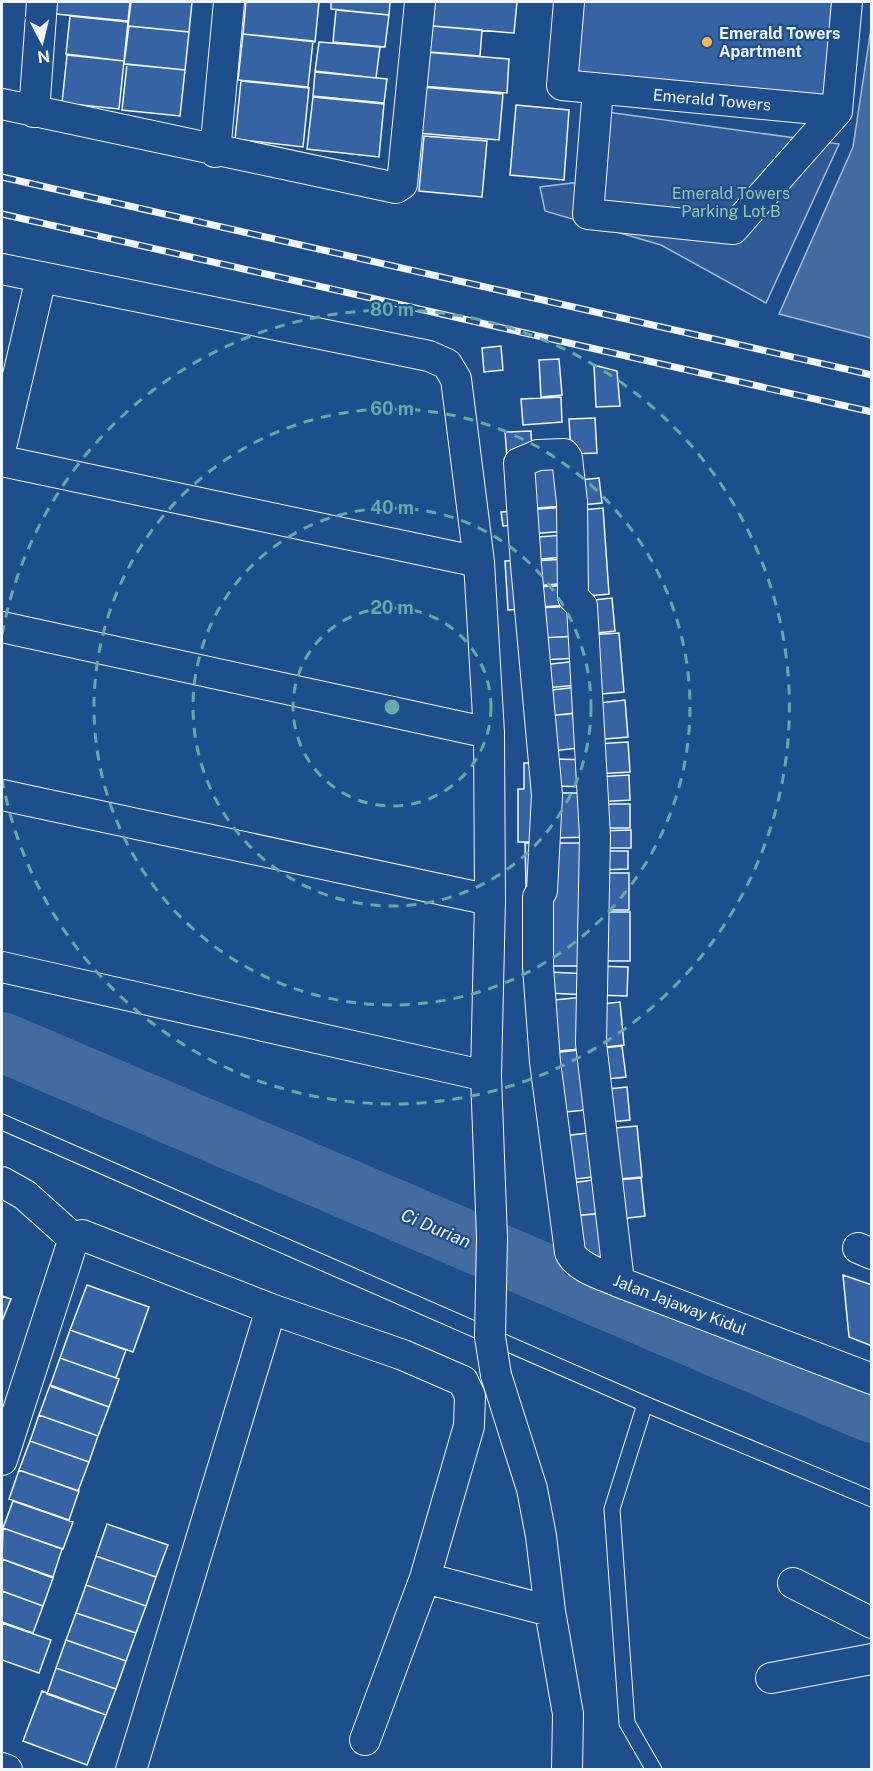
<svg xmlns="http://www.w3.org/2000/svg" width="873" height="1771" font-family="'Public Sans',sans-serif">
<rect width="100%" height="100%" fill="#1f4e8c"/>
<path fill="#305b95" stroke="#a8bbd7" stroke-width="1.5" d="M 600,111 L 839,144 L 766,303 L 661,245 L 545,211 L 540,187 L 596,180 Z"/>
<path fill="#446ba0" stroke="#a8bbd7" stroke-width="1.5" d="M 871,28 L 871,338 L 779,314 L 853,147 Z"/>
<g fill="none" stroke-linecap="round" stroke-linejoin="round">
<path stroke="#446ba0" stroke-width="60" d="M 2,1042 L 872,1413"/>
</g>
<path fill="#3563a3" stroke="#f2f6ff" stroke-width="1.5" d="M 57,2 L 130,2 L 128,21 L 56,14 Z
M 131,2 L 192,2 L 189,32 L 128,26 Z
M 246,2 L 319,2 L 315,42 L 243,34 Z
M 331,2 L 390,2 L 389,15 L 331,9 Z
M 435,2 L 517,2 L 514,33 L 433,26 Z
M 577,2 L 846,2 L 836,108 L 569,83 Z
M 336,10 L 389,15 L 385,47 L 333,42 Z
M 70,16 L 128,22 L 124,61 L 66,54 Z
M 420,25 L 482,30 L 480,56 L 417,51 Z
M 129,26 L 189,32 L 185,70 L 124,64 Z
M 243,34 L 313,41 L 308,87 L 238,80 Z
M 319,42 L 380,47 L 376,78 L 315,71 Z
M 424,52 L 509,59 L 507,93 L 421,86 Z
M 67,55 L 124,61 L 119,109 L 62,103 Z
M 127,64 L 185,70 L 180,116 L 122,110 Z
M 315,72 L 387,79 L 384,103 L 313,96 Z
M 241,81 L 309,88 L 303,147 L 235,139 Z
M 421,87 L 503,94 L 499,140 L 417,133 Z
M 313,97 L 384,104 L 379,157 L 307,149 Z
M 516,105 L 569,110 L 564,180 L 510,175 Z
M 424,136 L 487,141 L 482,197 L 419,191 Z
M 501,346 L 503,370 L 484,372 L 482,348 Z
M 559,359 L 562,395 L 541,397 L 539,360 Z
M 594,365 L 617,371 L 620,406 L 596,407 Z
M 561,397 L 562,422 L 523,425 L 521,399 Z
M 595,418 L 597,453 L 571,454 L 569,419 Z
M 531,431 L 532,456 L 507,457 L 505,432 Z
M 562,460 L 566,506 L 536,508 L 532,462 Z
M 599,478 L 602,503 L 581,505 L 579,480 Z
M 565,507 L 567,531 L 529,534 L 527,510 Z
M 603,508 L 609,594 L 577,597 L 571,511 Z
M 517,511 L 518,525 L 503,526 L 501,512 Z
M 564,535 L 566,557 L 528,560 L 526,538 Z
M 567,559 L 569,583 L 535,586 L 533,561 Z
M 522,560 L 526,609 L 508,610 L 505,561 Z
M 570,585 L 571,605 L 539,607 L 538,587 Z
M 612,598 L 615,631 L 587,634 L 584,601 Z
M 578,606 L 580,636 L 538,638 L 536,608 Z
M 619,633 L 624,692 L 590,695 L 586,635 Z
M 578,636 L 579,658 L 541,660 L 540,638 Z
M 578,661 L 580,685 L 544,688 L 542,665 Z
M 578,687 L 580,713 L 546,716 L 543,691 Z
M 625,700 L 628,737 L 594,740 L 590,704 Z
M 583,712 L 587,747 L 552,751 L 549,716 Z
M 628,742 L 630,772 L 597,774 L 595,744 Z
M 556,759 L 591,760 L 590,787 L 555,786 Z
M 524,763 L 542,763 L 543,842 L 518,842 L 518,789 L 524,789 Z
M 629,775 L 630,800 L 597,802 L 596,777 Z
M 549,793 L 591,793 L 592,837 L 550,838 Z
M 598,804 L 630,804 L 630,828 L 598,828 Z
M 631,830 L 631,848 L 598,848 L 597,831 Z
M 525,843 L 538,843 L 539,887 L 526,887 Z
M 548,843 L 592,843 L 591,966 L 547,966 Z
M 597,851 L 628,851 L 628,869 L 598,870 Z
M 598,873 L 629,873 L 629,910 L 598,910 Z
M 598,912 L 630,912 L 630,961 L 597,961 Z
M 595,966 L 628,967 L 627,996 L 594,995 Z
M 549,972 L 589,974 L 588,995 L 548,993 Z
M 584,997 L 589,1048 L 549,1052 L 544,1001 Z
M 620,1002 L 624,1045 L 596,1048 L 592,1005 Z
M 622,1046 L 626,1077 L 597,1080 L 593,1049 Z
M 588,1049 L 594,1109 L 557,1113 L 551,1053 Z
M 627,1087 L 630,1120 L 602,1123 L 598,1090 Z
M 637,1126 L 642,1177 L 608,1180 L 603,1129 Z
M 596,1132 L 601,1176 L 567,1180 L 563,1136 Z
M 641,1178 L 645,1216 L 620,1219 L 617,1180 Z
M 601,1179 L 605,1213 L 574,1216 L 571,1183 Z
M 602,1213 L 606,1256 L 589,1258 L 578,1238 L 574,1216 Z
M 843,1275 L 872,1285 L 872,1346 L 849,1337 Z
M 87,1285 L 149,1307 L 133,1352 L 70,1330 Z
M 2,1296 L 11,1299 L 2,1321 Z
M 70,1330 L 126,1350 L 116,1378 L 60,1358 Z
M 60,1358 L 119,1379 L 109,1407 L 50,1386 Z
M 50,1385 L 109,1407 L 98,1436 L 39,1415 Z
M 39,1415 L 98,1436 L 89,1462 L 30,1441 Z
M 30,1441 L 89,1462 L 78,1491 L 19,1470 Z
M 19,1470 L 79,1491 L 69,1520 L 9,1499 Z
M 13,1501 L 73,1522 L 63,1549 L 3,1528 Z
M 107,1524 L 168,1545 L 156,1577 L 96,1556 Z
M 3,1528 L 62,1549 L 53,1577 L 2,1559 Z
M 96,1556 L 156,1577 L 146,1606 L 86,1585 Z
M 2,1559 L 53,1578 L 43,1606 L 2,1591 Z
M 86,1585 L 146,1606 L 136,1633 L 76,1613 Z
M 2,1591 L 43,1606 L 33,1633 L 2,1622 Z
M 76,1613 L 136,1633 L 126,1661 L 66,1640 Z
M 2,1623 L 51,1640 L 39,1673 L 2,1660 Z
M 66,1640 L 126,1661 L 116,1689 L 56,1668 Z
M 56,1668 L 116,1689 L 106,1715 L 47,1694 Z
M 42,1691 L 106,1715 L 87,1765 L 23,1741 Z"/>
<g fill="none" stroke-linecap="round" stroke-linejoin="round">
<defs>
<path id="service" d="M 2,1122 L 645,1404 L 872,1499
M 645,1404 L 612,1509 L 627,1723 L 654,1770"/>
<path id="minor" d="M 569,2 L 562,85 L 837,111 L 847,2
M 598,89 L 588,214 L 733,229 L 837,111
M 2,104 L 396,188 L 402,184 L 420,2
M 34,112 L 42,2
M 215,152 L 229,2
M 2,269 L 429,356 L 447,364 L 456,379 L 479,562 L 489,733 L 490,900 L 486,1076 L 492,1238
M 2,443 L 41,278
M 2,461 L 479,562
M 2,627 L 489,733
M 2,795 L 490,900
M 2,967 L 486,1076
M 2,1182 L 25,1195 L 74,1239
M 858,1248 L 872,1254
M 619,1282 L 591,1043 L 595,836 L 582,606 L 573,597 L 572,502 L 567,458 L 564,454 L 538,455 L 519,463 L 526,565 L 547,795 L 542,891 L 538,897 L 538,967 L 545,1062 L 570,1252 C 577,1268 603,1275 619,1282 L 872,1379
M 496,1375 L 532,1489 L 541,1536 L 550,1611 L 568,1714 L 567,1770
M 2,1460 L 71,1247 L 74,1239 L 82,1235 L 271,1309 L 403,1355 L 463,1381 L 470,1396 L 469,1426 L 425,1578 L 365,1740
M 425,1578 L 550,1611
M 793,1583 L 872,1623
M 771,1678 L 872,1659
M 2,1768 L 7,1770
M 131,1770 L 271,1309"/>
</defs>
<use href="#service" stroke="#f2f6ff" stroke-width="17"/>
<use href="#minor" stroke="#f2f6ff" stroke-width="32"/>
<use href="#service" stroke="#1f4e8c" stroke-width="15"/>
<use href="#minor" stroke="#1f4e8c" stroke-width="30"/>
<defs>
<path id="rail" d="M 2,177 L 872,375
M 2,214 L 872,412"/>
</defs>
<use href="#rail" stroke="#f2f6ff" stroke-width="7"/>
<use href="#rail" stroke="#1f4e8c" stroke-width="4.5" stroke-dasharray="14" stroke-linecap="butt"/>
<defs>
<path id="minor-bridge" d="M 492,1238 L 490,1337 L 496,1375"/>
</defs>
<use href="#minor-bridge" stroke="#f2f6ff" stroke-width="32" stroke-linecap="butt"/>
<use href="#minor-bridge" stroke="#1f4e8c" stroke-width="30"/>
</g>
<g fill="none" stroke="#6aa9a8" stroke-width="3" stroke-dasharray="10 8">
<circle cx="392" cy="707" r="99"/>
<circle cx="392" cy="707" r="199"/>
<circle cx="392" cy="707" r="298"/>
<path d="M2 635A397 397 0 1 1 2 779"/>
</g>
<circle fill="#ffb74d" stroke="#1f4e8c" stroke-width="2" cx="707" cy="42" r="6"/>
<g text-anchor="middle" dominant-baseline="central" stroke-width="4.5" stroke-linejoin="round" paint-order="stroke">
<g font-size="16" font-weight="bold" fill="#f2f6ff" stroke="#1f4e8c" text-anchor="start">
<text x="719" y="33">Emerald Towers<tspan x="719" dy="18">Apartment</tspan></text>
</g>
<g font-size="16" fill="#f2f6ff" stroke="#1f4e8c">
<text transform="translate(712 100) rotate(5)">Emerald Towers</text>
<text transform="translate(680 1305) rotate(21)">Jalan Jajaway Kidul</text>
</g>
<g font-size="16" fill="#97c8a6" stroke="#1f4e8c">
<text x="731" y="193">Emerald Towers<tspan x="731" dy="18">Parking Lot B</tspan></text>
</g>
<g font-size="18" font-style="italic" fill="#f2f6ff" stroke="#1f4e8c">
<text transform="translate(436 1228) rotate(23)">Ci Durian</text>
</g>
</g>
<circle cx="392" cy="707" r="9" fill="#6aa9a8" stroke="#1f4e8c" stroke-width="3"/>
<g font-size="18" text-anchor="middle" font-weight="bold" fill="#6aa9a8" stroke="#1f4e8c" stroke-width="4.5" stroke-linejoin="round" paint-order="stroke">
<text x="392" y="316">80 m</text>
<text x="392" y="415">60 m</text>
<text x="392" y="514">40 m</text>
<text x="392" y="614">20 m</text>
</g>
<rect width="873" height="1771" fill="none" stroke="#f2f6ff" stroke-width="6"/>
<g transform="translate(42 42) rotate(173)" stroke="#1f4e8c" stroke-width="4.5" paint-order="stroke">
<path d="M0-4.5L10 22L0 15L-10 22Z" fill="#f2f6ff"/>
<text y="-9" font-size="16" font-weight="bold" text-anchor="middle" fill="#f2f6ff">N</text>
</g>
</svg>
